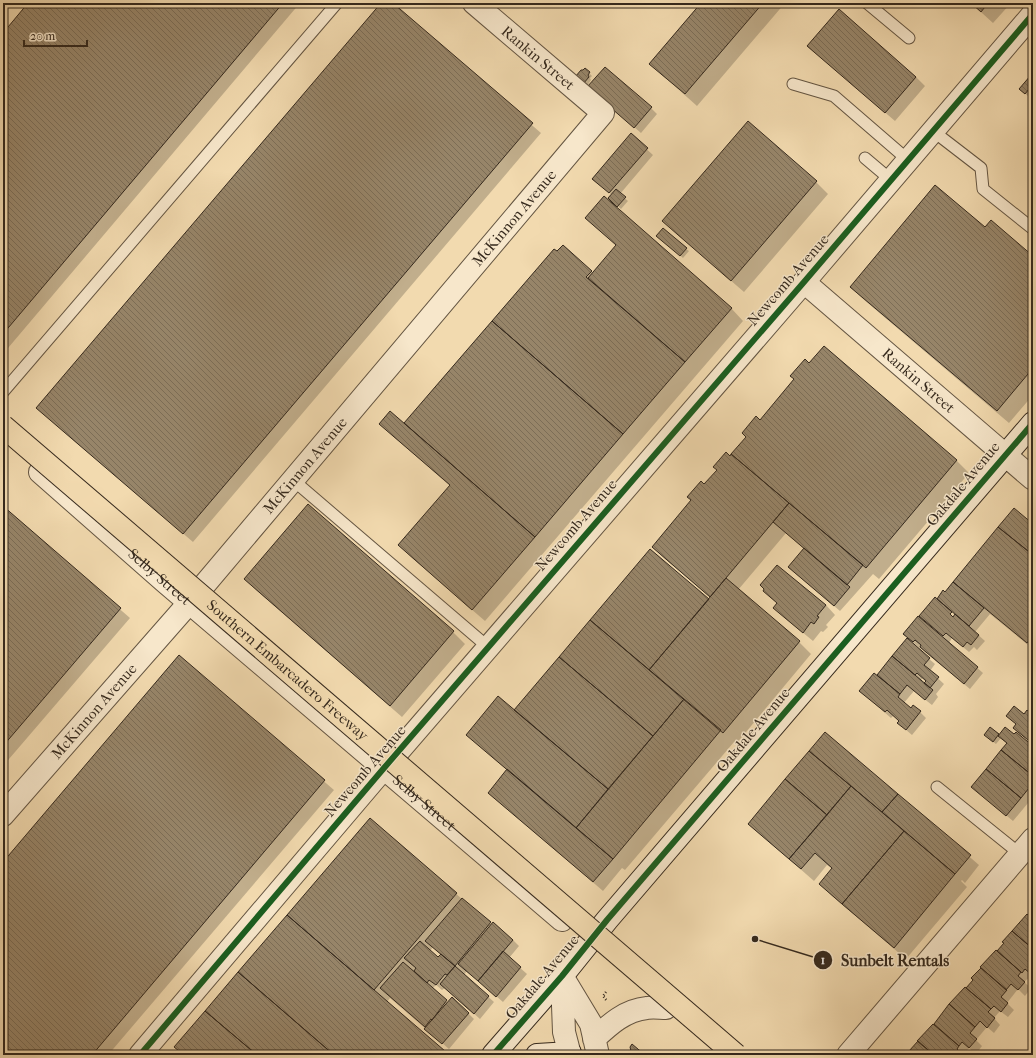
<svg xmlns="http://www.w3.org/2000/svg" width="1036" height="1058" font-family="'IM FELL French Canon',serif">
<defs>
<pattern id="building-back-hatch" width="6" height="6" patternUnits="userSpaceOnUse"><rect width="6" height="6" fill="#978569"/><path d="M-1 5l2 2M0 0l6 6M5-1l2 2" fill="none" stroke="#7c6d56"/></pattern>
</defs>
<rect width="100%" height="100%" fill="#f2daaf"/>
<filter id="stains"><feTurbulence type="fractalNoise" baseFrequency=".005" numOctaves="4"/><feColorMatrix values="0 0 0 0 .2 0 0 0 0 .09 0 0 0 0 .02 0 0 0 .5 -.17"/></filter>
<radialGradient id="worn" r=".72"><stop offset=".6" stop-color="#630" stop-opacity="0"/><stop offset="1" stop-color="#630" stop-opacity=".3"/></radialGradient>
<path fill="#0003" fill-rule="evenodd" d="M 29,3 L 300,3 L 3,354 L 3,34 Z
M 383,3 L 391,3 L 541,133 L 193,542 L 47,417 Z
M 702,3 L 785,3 L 697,106 L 650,64 Z
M 971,3 L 1011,3 L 993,23 Z
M 818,55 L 916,77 L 925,86 L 895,121 Z
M 585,69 L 592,76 L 590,78 L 591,80 L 587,86 L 576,77 Z
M 1033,78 L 1033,90 L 1028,96 L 1020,89 Z
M 595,93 L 651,108 L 657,114 L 641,133 Z
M 631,135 L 653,155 L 620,194 L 628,201 L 621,209 L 609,198 L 612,195 L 600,185 Z
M 816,182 L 828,194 L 744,292 L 676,233 L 664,221 Z
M 586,218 L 731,308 L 743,321 L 485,621 L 411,557 L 399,545 L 450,486 L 393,436 L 380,424 L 404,424 L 554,250 L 557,253 L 563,247 L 593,273 L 617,246 Z
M 985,229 L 1033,258 L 1033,395 L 1009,423 L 863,299 L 851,287 Z
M 660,238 L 686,249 L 689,251 L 683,258 Z
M 824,348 L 957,461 L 969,473 L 879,579 L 873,574 L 840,611 L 795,573 L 804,549 L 786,533 L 738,590 L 799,642 L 811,654 L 736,744 L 734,742 L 625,870 L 622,868 L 603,891 L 489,793 L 508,771 L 468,735 L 514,711 L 711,598 L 665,559 L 653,547 Z
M 3,508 L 130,618 L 3,766 Z
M 1014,510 L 1033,525 L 1033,649 L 990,614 L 975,632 L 985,641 L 977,650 L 974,647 L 969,652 L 952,638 L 949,643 L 983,673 L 970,689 L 910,640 L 919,618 L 935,599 L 937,600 L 945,593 ZM 952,610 L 957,614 L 953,618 L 949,615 Z
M 777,566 L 826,605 L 835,615 L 826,625 L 828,627 L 823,632 L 821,631 L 813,641 L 784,617 L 778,604 L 764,591 Z
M 245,579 L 453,632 L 465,644 L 402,717 L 257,591 Z
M 907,640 L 935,664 L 930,671 L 944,684 L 936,694 L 938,697 L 932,705 L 914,691 L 903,704 L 911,710 L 920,712 L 926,718 L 912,735 L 905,729 L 900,721 L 893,716 L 891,718 L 860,691 L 877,677 ZM 923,678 L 927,681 L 924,684 L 920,681 Z
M 179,657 L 334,790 L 108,1055 L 3,1055 L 3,863 Z
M 1033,705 L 1033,744 L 1021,734 L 1017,725 L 1007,716 L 1024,716 Z
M 991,728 L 999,735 L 1015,736 L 1033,747 L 1033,797 L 1013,821 L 972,787 L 1007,744 L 1001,738 L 996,744 L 988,738 Z
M 826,733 L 979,865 L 965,883 L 962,880 L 961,881 L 967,887 L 906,959 L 832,896 L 820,884 L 833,869 L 827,865 L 814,881 L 749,824 Z
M 370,819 L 492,925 L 513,940 L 519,946 L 509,958 L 527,974 L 503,1002 L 467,971 L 464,975 L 494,1002 L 480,1019 L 445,988 L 442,990 L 436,985 L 432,989 L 448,1003 L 468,1013 L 474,1019 L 449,1049 L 390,998 L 387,1002 L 448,1055 L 184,1055 L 176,1047 ZM 433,947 L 441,955 L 438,958 L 430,951 Z
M 1033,910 L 1033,976 L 1032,975 L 1024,982 L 1031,988 L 1025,996 L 1018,989 L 1007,1003 L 1014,1010 L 1008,1017 L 1000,1011 L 994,1018 L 1000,1025 L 994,1033 L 987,1027 L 976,1040 L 982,1046 L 976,1054 L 969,1048 L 963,1055 L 909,1055 L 974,980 L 973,978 L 989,958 L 990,959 L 997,953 Z"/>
<path fill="url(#building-back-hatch)" stroke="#35291d" d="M 28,3 L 283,3 L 3,334 L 3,33 Z
M 381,3 L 393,3 L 533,123 L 183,534 L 36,408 Z
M 701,3 L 763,3 L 685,94 L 649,64 Z
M 971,3 L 988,3 L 981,12 Z
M 839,9 L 916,77 L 885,113 L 807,46 Z
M 605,67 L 652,107 L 634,128 L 587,87 Z
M 585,68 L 590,72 L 588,75 L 589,77 L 583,84 L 575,77 L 581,70 L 583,70 Z
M 1031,75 L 1033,76 L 1033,84 L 1025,94 L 1019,89 Z
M 748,121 L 817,181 L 731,281 L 662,221 Z
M 631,133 L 648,148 L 609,193 L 592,179 Z
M 935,185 L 985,227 L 991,220 L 1033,256 L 1033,368 L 997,411 L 850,287 Z
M 616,189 L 626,197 L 617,207 L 608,198 Z
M 604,196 L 732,308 L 685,362 L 588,278 L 616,245 L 585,218 Z
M 663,228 L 687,248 L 680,256 L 656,236 Z
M 563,245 L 592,271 L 586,277 L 685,362 L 623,434 L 492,321 L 554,249 L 557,251 Z
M 492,321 L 623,434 L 535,537 L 404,423 Z
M 824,346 L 957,460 L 866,568 L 731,454 L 746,437 L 742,433 L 756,416 L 760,420 L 794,379 L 790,376 L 805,359 L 809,363 Z
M 390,411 L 535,537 L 472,610 L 398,545 L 450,485 L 379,424 Z
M 726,452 L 730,456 L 731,454 L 789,503 L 710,597 L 652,547 L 691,500 L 687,497 L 701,481 L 704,484 L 717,470 L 713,467 Z
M 789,503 L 863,565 L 847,585 L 773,522 Z
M 308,504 L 454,631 L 390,706 L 244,579 Z
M 3,506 L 121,608 L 3,746 Z
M 1014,508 L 1033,524 L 1033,555 L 998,527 Z
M 998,527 L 1033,555 L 1033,635 L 1027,643 L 953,582 Z
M 804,548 L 850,587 L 834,606 L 788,567 Z
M 650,549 L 709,599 L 649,670 L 590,620 Z
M 777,565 L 826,605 L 817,616 L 819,617 L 814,624 L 811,622 L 803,633 L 773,608 L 777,603 L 763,591 L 764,589 L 760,585 Z
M 726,578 L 800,641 L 723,733 L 649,670 Z
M 953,582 L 984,608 L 969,626 L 937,599 L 943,590 L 945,592 Z
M 935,597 L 952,612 L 950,614 L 953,617 L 955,614 L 979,635 L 971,645 L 967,642 L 963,647 L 946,633 L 943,636 L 919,616 Z
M 918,616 L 978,667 L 964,684 L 920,647 L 921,645 L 915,640 L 913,642 L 903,634 Z
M 590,620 L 684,699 L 653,736 L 559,657 Z
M 907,638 L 930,658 L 924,665 L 939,677 L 930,688 L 924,683 L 926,681 L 917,673 L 915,675 L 892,656 Z
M 179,655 L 325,780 L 92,1055 L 3,1055 L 3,862 Z
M 892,656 L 933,690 L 925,700 L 907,685 L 900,694 L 877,675 Z
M 559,657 L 653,736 L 608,789 L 514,710 Z
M 874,673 L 900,694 L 898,697 L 911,708 L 913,705 L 921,711 L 906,730 L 897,723 L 899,721 L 887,710 L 885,712 L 859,691 Z
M 498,696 L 608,789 L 576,828 L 466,735 Z
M 684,699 L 721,730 L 613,859 L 576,828 Z
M 1014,706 L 1024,714 L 1027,710 L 1033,715 L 1033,744 L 1013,728 L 1016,724 L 1006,716 Z
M 990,727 L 999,734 L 993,742 L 984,735 Z
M 1005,727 L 1014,734 L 1016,732 L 1033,746 L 1033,776 L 1001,750 L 1007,743 L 998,736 Z
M 825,732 L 898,794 L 882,812 L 809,751 Z
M 1001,750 L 1033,776 L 1033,783 L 1021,798 L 986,769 Z
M 809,751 L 851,786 L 827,815 L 785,779 Z
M 507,769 L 613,859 L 593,882 L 488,793 Z
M 986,769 L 1021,798 L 1006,816 L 971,787 Z
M 785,779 L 827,815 L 789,859 L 748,824 Z
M 851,786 L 904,831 L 842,904 L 819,884 L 832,868 L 815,853 L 801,869 L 789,859 Z
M 898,794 L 971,855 L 955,874 L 882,812 Z
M 370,818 L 457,893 L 374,990 L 287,915 Z
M 904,831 L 955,874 L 894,948 L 842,904 Z
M 462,898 L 491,922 L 455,966 L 425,941 Z
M 1027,914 L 1033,919 L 1033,949 L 1012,931 Z
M 287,915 L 445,1051 L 441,1055 L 334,1055 L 238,972 Z
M 493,922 L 513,940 L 478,981 L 458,964 Z
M 1012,931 L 1033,949 L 1033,974 L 1032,975 L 1025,969 L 1022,973 L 997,951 L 1004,943 L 1002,942 Z
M 420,941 L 438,957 L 441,954 L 455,966 L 447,975 L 445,974 L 436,985 L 429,980 L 427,983 L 414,971 L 416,968 L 404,958 Z
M 996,950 L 1021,972 L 1018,976 L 1025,982 L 1018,990 L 1011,984 L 1006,990 L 980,967 Z
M 503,951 L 521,967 L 496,997 L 478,981 Z
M 403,962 L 447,1000 L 432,1020 L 431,1019 L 425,1027 L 380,988 Z
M 455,966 L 489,996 L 474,1014 L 440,984 Z
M 981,968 L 1007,990 L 1001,997 L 1008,1003 L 1001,1012 L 994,1006 L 991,1009 L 966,988 L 973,980 L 971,978 Z
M 238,972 L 334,1055 L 257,1055 L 205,1011 Z
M 965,987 L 991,1009 L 988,1012 L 995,1018 L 987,1028 L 980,1021 L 975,1027 L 949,1004 Z
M 452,997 L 469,1013 L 442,1044 L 424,1029 Z
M 949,1004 L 975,1027 L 970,1033 L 977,1039 L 969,1048 L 962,1042 L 959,1046 L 934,1024 Z
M 205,1011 L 257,1055 L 184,1055 L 174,1047 Z
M 933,1024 L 959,1046 L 957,1049 L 963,1055 L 934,1055 L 917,1041 Z
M 918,1041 L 934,1055 L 907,1055 L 910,1052 L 909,1051 Z
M 632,1044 L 645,1055 L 632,1055 L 630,1047 Z"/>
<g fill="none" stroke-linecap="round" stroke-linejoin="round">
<defs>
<path id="service" d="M 867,3 L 909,38
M 793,84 L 834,96 L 908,160
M 933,131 L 981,168 L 983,189 L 1033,229
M 865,158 L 891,180
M 3,392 L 337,3
M 293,480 L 488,647
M 937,787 L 1020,854"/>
<g id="minor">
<path id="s1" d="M 804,282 L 1033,479"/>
<path id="s2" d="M 40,472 L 165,582 L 562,920"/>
<path id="s3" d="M 3,815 L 189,603 L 603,113 L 474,3"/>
<path d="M 140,1055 L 384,768 L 804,282 L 1033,14"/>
<path d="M 848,1055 L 1033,839"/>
</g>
<path id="tertiary" d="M 562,976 L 591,1024 L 598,1055
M 562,979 L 564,1032 L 570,1055
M 594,1039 C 609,1025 625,1010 647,1008 C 653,1007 660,1008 666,1008"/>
<path id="secondary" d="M 493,1055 L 562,976 L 607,920 L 1033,423
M 537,1055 L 570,1053"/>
</defs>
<use href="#service" stroke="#645542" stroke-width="13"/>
<use href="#minor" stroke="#645542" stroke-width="24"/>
<use href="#tertiary" stroke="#645542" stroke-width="24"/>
<use href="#secondary" stroke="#35291d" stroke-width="24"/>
<path stroke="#35291d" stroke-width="2.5" stroke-dasharray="1 2" stroke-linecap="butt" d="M 606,992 L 603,996 L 607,1001"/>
<use href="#service" stroke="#f7e7cb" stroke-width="11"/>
<use href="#minor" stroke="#f7e7cb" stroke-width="22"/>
<use href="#tertiary" stroke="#f7e7cb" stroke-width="22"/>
<use href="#secondary" stroke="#f7e7cb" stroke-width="22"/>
<defs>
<g id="motorway-bridge">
<path id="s4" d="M 3,426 L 736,1055"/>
</g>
</defs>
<use href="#motorway-bridge" stroke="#35291d" stroke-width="24" stroke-linecap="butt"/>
<use href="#motorway-bridge" stroke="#f2daaf" stroke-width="22"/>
<defs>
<path id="cycleway" d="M 140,1055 L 384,768 L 804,282 L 1033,14
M 493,1055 L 562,976 L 607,920 L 1033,423"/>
</defs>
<use href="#cycleway" stroke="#f7e7cb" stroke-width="8"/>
<use href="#cycleway" stroke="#1b5e20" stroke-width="6"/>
</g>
<g text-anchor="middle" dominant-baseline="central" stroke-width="3" stroke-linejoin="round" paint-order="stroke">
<g font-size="15" fill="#35291d" stroke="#f7e7cb">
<text transform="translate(538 58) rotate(40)">Rankin Street</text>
<text stroke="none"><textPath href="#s3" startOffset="786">McKinnon Avenue</textPath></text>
<text transform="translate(788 280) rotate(-49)">Newcomb Avenue</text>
<text stroke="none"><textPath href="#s1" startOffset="151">Rankin Street</textPath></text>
<text stroke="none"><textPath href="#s3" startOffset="462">McKinnon Avenue</textPath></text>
<text transform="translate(963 484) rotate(-50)">Oakdale Avenue</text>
<text transform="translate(576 525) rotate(-49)">Newcomb Avenue</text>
<text stroke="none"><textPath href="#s2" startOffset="159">Selby Street</textPath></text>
<text stroke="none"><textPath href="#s4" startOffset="375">Southern Embarcadero Freeway</textPath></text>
<text stroke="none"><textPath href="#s3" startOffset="138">McKinnon Avenue</textPath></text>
<text transform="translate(753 730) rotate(-50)">Oakdale Avenue</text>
<text transform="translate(365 771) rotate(-49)">Newcomb Avenue</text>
<text stroke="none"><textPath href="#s2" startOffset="507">Selby Street</textPath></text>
<text transform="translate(542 977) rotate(-50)">Oakdale Avenue</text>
</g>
</g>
<path fill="none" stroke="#35291d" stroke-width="1.5" d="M755 939L823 960"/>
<g fill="#35291d" stroke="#f7e7cb" stroke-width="1.5">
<circle cx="755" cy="939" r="4"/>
<circle cx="823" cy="960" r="10"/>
</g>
<g font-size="12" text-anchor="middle" font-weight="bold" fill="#fff">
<text x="823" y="964">1</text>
</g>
<g font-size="16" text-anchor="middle" font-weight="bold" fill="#35291d" stroke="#f7e7cb" stroke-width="3" stroke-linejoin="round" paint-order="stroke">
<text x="895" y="966">Sunbelt Rentals</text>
</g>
<rect width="1036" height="1058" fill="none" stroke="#f2daaf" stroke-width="16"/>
<rect x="4" y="4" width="1028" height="1050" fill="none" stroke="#35291d" stroke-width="2"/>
<rect x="8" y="8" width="1020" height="1042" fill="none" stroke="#35291d"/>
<path d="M24 40v6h63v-6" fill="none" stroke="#35291d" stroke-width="2"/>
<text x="30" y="40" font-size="12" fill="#35291d" stroke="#f7e7cb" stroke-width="3" paint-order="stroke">20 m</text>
<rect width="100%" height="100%" filter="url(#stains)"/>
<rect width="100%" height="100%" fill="url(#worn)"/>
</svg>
